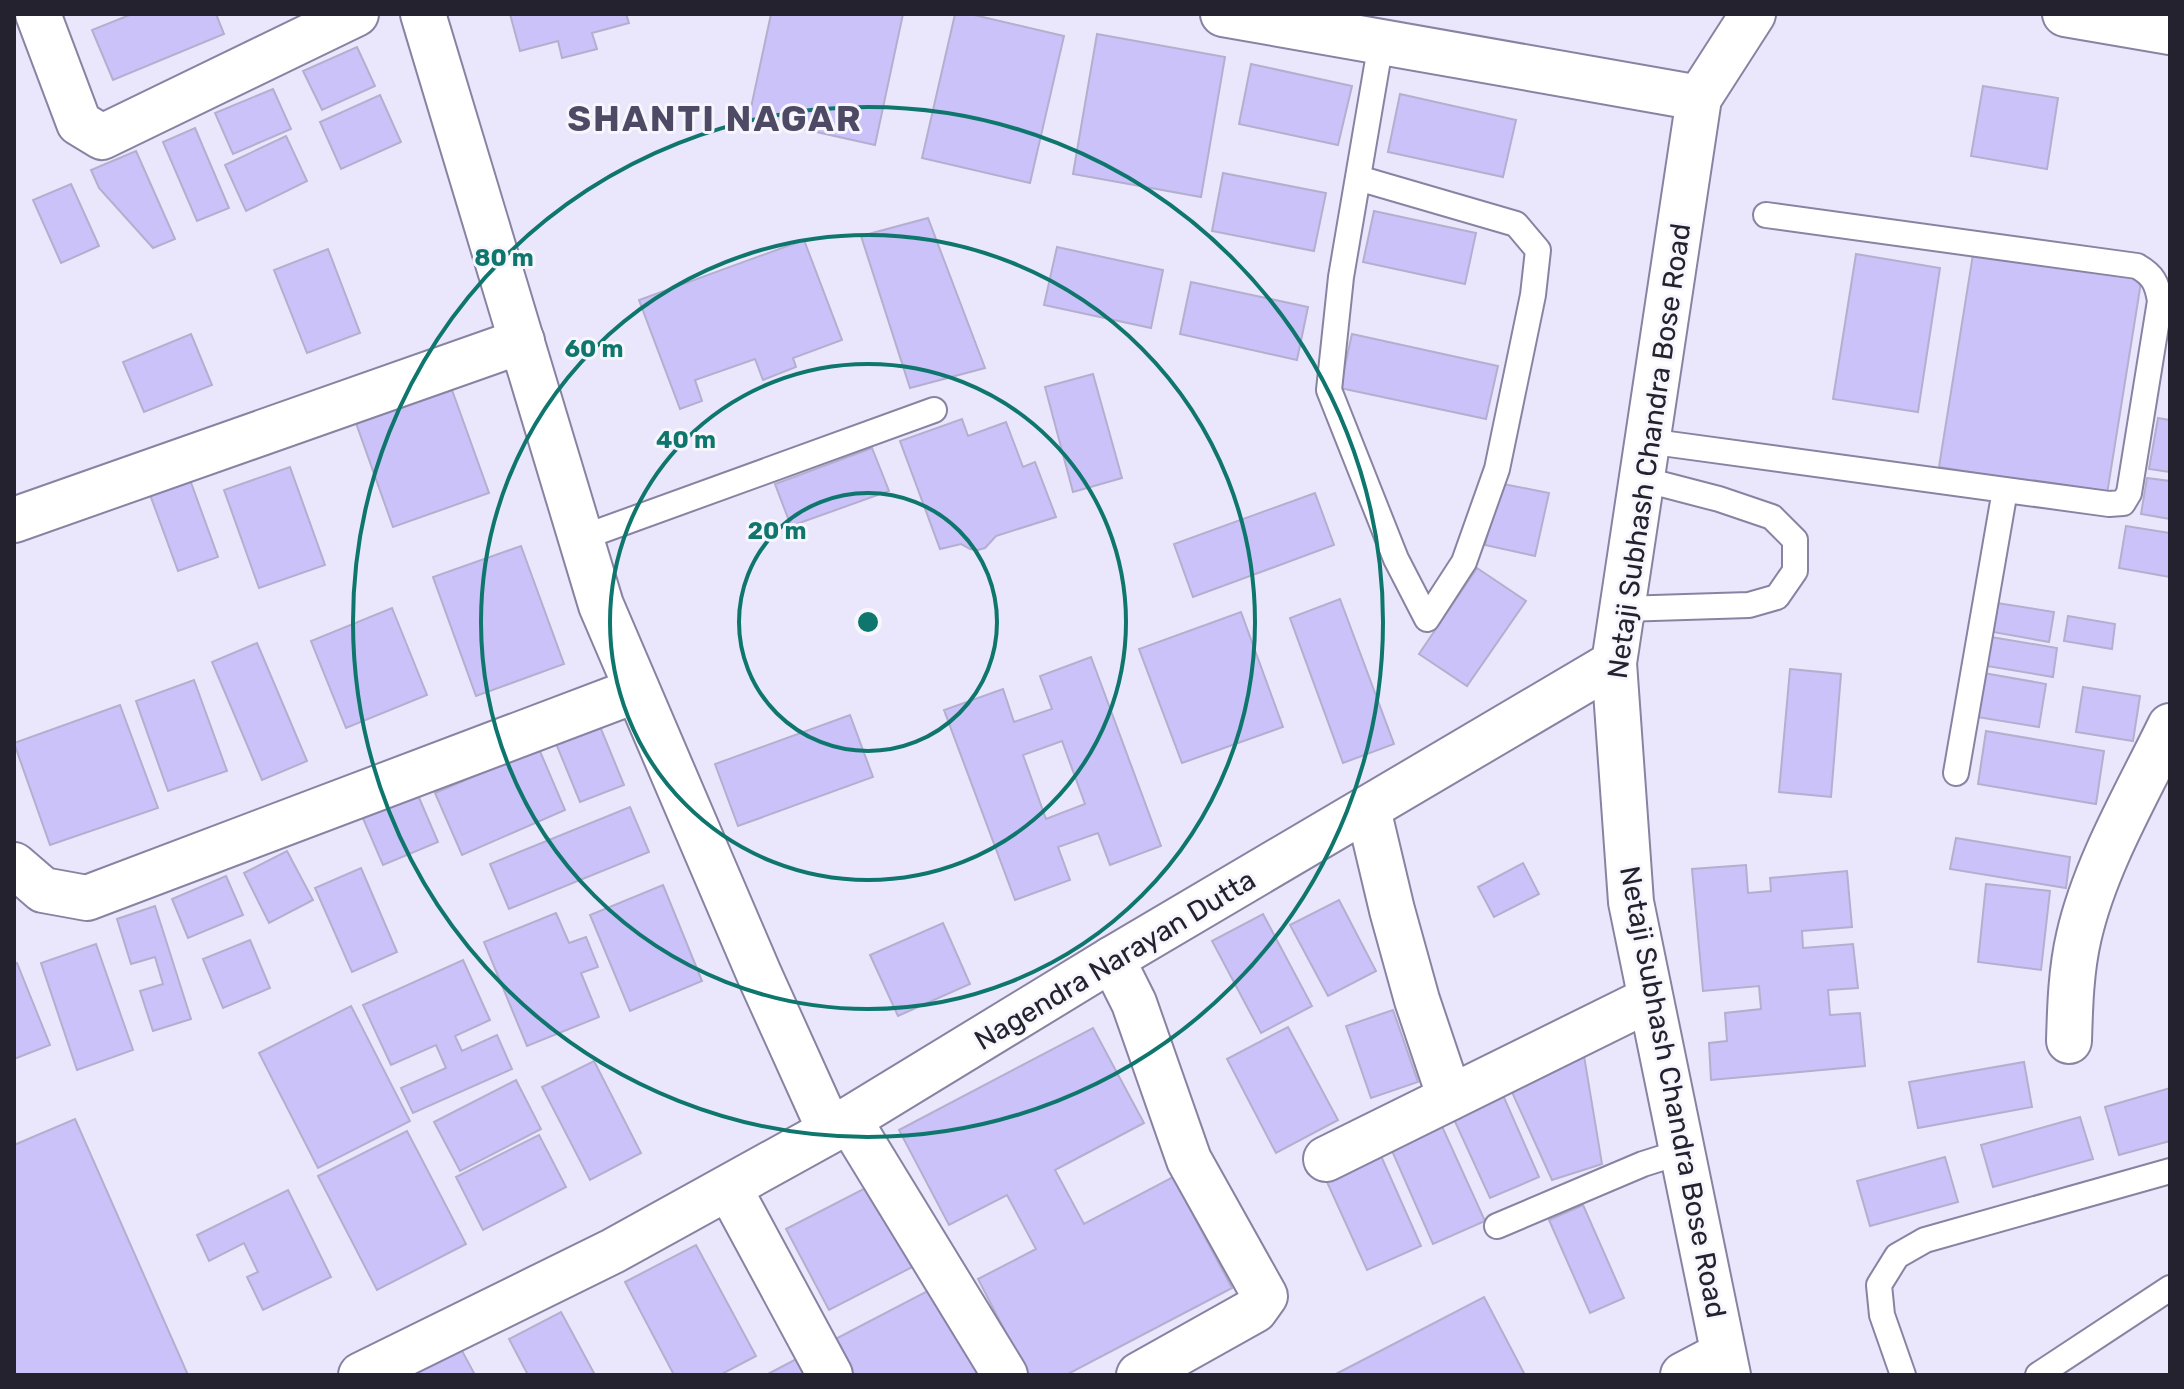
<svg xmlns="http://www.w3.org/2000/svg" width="2184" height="1389" font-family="Rubik,sans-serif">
<rect width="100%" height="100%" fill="#eae7fc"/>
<path fill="#cbc2f9" stroke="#b4afcf" stroke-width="2" fill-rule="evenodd" d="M 132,14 L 216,14 L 224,34 L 113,80 L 92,30 Z
M 510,14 L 626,14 L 629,23 L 592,33 L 597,49 L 562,58 L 558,41 L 520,51 Z
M 771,14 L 903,14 L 875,145 L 749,117 Z
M 955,14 L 970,14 L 1064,36 L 1030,183 L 922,158 Z
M 1097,34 L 1225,57 L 1201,197 L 1073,174 Z
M 357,47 L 375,86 L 322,110 L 303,71 Z
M 1251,64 L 1352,86 L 1338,145 L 1239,124 Z
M 1983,86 L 2058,98 L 2047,169 L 1971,156 Z
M 273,89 L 291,129 L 233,154 L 215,113 Z
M 1400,94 L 1516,120 L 1503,177 L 1388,152 Z
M 380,95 L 401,142 L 341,169 L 320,122 Z
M 195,128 L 229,208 L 197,221 L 163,142 Z
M 286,136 L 307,181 L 246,211 L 225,165 Z
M 136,151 L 175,239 L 153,248 L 99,188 L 91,170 Z
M 1223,173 L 1326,193 L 1314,251 L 1212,231 Z
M 71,184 L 99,246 L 61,263 L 33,200 Z
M 1374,211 L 1476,233 L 1465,284 L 1363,262 Z
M 928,218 L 985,368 L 910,388 L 861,236 Z
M 804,240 L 842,340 L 793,358 L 796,367 L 763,380 L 755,359 L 695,380 L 702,401 L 680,409 L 639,300 Z
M 1057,247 L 1163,270 L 1151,328 L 1044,305 Z
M 1974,248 L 2142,276 L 2107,494 L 1939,467 Z
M 328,249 L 360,333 L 307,353 L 274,270 Z
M 1856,254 L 1940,268 L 1918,412 L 1833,399 Z
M 1191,282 L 1308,307 L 1297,360 L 1180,334 Z
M 191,334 L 212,385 L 144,412 L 123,362 Z
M 1352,334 L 1498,366 L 1486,419 L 1340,388 Z
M 1093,374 L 1122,478 L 1073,492 L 1045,387 Z
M 452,390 L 489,493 L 393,527 L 356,423 Z
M 2158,418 L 2170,420 L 2170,472 L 2149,469 Z
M 962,419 L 968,436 L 1006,422 L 1023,467 L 1035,462 L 1056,517 L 996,536 L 985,548 L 978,550 L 970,549 L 961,544 L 940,549 L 900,441 Z
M 872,448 L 889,491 L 791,526 L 775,484 Z
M 290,467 L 325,565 L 259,588 L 224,490 Z
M 189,477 L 218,557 L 178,571 L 149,492 Z
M 2147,478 L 2170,481 L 2170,519 L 2141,514 Z
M 1498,483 L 1549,493 L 1535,556 L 1485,545 Z
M 1315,493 L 1334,545 L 1193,597 L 1174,544 Z
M 2126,526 L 2170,533 L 2170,577 L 2119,568 Z
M 521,546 L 564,664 L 476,696 L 433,577 Z
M 1477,568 L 1526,601 L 1467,686 L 1419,654 Z
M 1340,599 L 1394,744 L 1343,763 L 1290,618 Z
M 1997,603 L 2054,612 L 2049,642 L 1993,632 Z
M 392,608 L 427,695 L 346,728 L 311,641 Z
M 1241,612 L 1283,727 L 1182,763 L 1139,649 Z
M 2068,616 L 2115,624 L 2112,649 L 2064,641 Z
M 1991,637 L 2057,648 L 2053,677 L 1987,666 Z
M 257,643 L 307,761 L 262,780 L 212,662 Z
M 1091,657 L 1161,846 L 1110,865 L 1098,833 L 1058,847 L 1070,880 L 1015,900 L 944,710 L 1003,689 L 1014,722 L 1052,709 L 1040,676 ZM 1062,741 L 1085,804 L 1046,819 L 1023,755 Z
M 1790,669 L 1841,674 L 1831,797 L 1779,792 Z
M 1978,672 L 2046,684 L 2039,727 L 1971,716 Z
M 194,680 L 227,771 L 168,791 L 136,701 Z
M 2083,687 L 2140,696 L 2133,741 L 2076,732 Z
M 120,705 L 158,808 L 50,845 L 14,743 Z
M 850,715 L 873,777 L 738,826 L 715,764 Z
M 599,724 L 624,785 L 580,802 L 555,741 Z
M 1986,731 L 2104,751 L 2096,804 L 1978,784 Z
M 539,749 L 565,810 L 462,855 L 435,793 Z
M 417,793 L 438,842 L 383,865 L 362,816 Z
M 630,807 L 649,852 L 509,909 L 490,864 Z
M 1956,838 L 2070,857 L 2066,888 L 1950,869 Z
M 287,851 L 313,900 L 269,923 L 244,873 Z
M 1523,863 L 1539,894 L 1494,917 L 1478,887 Z
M 1746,865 L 1748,893 L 1771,891 L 1770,878 L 1847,871 L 1852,927 L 1802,931 L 1803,948 L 1853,944 L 1858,988 L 1828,990 L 1830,1015 L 1860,1013 L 1865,1066 L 1711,1080 L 1709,1043 L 1727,1041 L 1725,1013 L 1761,1009 L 1759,986 L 1703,991 L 1692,869 Z
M 361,868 L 397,952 L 352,972 L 315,888 Z
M 226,876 L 243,915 L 188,938 L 172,899 Z
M 1986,884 L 2050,891 L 2041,970 L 1978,962 Z
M 663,885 L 702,981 L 630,1011 L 590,915 Z
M 1339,900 L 1376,971 L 1328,996 L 1290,925 Z
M 155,906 L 191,1019 L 153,1031 L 140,991 L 163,984 L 155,957 L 131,964 L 117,919 Z
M 556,913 L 569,943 L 586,937 L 598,967 L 581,973 L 599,1017 L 527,1046 L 484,942 Z
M 1263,914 L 1312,1006 L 1261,1033 L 1212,941 Z
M 943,923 L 970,984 L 898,1016 L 870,955 Z
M 250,940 L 270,988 L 223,1008 L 203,959 Z
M 96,944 L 133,1050 L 77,1070 L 41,963 Z
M 463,960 L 490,1020 L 455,1036 L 462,1051 L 497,1035 L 512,1069 L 413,1113 L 401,1088 L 446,1068 L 436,1045 L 391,1065 L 363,1005 Z
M 17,963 L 50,1045 L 14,1059 L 14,964 Z
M 351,1006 L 410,1121 L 318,1168 L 259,1053 Z
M 1393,1010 L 1418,1082 L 1371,1098 L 1346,1026 Z
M 1288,1027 L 1338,1120 L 1276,1153 L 1227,1059 Z
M 1093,1028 L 1144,1123 L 1055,1170 L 1084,1224 L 1173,1177 L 1232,1288 L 1066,1375 L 1028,1375 L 978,1279 L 1036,1249 L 1007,1195 L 949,1225 L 899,1130 Z
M 1583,1050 L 1602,1164 L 1552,1180 L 1506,1079 Z
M 594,1061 L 641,1153 L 590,1180 L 542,1087 Z
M 2024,1062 L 2032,1107 L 1918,1128 L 1909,1082 Z
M 516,1080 L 541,1129 L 460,1171 L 434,1122 Z
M 2170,1088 L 2170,1141 L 2119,1155 L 2105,1107 Z
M 1502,1093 L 1539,1177 L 1490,1198 L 1452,1115 Z
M 2080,1117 L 2093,1159 L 1993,1187 L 1981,1145 Z
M 75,1119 L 188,1375 L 14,1375 L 14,1145 Z
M 1440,1122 L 1485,1221 L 1433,1244 L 1389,1144 Z
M 407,1131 L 466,1244 L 377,1290 L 318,1176 Z
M 539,1135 L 566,1187 L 483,1230 L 456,1177 Z
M 1377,1147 L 1421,1246 L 1367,1270 L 1322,1171 Z
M 1945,1157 L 1958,1202 L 1870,1226 L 1857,1181 Z
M 877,1182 L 920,1263 L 829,1310 L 786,1229 Z
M 288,1190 L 331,1277 L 263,1310 L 247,1277 L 258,1272 L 244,1243 L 209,1261 L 197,1235 Z
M 1583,1205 L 1624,1298 L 1590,1313 L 1549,1220 Z
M 696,1245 L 756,1356 L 720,1375 L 674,1375 L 625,1282 Z
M 939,1285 L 987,1375 L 840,1375 L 824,1345 Z
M 1484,1297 L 1525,1375 L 1334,1375 Z
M 561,1312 L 595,1375 L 528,1375 L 509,1339 Z
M 461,1349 L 475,1375 L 410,1375 Z
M 800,1357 L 810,1375 L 766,1375 Z"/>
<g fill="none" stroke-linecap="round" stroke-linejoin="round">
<defs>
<path id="service" d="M 1358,178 L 1516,224 L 1538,250 L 1533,295 L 1497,469 L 1464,562 L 1427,619 L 1396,559 L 1329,390 L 1341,277 L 1381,42
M 1647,441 L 2109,504 L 2123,503 L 2129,493 L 2160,301 C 2157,283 2153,275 2137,266 L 1766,215
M 581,538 L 934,410
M 1622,609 L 1749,605 L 1777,597 L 1795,571 L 1795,540 L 1772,517 L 1719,499 L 1642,479
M 1956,773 L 2005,490
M 1497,1226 L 1643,1164 L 1681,1152
M 1903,1375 L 1882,1315 L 1879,1285 L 1897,1256 L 1925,1240 L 2170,1171
M 2038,1375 L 2170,1288"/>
<path id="minor" d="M 38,14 L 79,123 L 102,137 L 356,14
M 2065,14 L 2170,32
M 14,520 L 522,341
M 1368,809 L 1392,910 L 1417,1000 L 1450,1098
M 14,865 L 43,890 L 87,898 L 637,690
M 1112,959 L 1134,1003 L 1189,1160 L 1265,1296 L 1255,1310 L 1139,1375
M 2069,1041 C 2070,1006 2071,970 2079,936 C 2095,865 2138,792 2170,726
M 849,1120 L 1005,1375
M 1326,1159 L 1650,999
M 729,1188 L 830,1375
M 1683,1375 L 1723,1354"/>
<path id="tertiary" d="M 423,14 L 601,605 L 759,974 L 830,1131
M 1223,14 L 1699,98
M 361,1375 L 613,1251 L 830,1131 L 1112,959 L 1614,663"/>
<path id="primary" d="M 1728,1375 L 1631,902 L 1614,663 L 1699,98 L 1753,14"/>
</defs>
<use href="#service" stroke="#8883a2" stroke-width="28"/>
<use href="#minor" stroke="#8883a2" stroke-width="48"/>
<use href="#tertiary" stroke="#8883a2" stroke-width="48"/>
<use href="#primary" stroke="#8883a2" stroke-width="48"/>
<use href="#service" stroke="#fff" stroke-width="24"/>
<use href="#minor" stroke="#fff" stroke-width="44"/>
<use href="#tertiary" stroke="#fff" stroke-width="44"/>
<use href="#primary" stroke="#fff" stroke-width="44"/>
</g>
<g fill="none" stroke="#0f766e" stroke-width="4">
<circle cx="868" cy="622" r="129"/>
<circle cx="868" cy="622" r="258"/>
<circle cx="868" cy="622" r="387"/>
<circle cx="868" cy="622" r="515"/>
</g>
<g text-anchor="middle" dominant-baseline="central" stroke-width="6" stroke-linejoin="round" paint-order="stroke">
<g font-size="28" fill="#24222f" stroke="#f7f6fd">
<text transform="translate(1649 451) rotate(-82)">Netaji Subhash Chandra Bose Road</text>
<text transform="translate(1115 960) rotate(-31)">Nagendra Narayan Dutta</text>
<text transform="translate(1673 1092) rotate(79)">Netaji Subhash Chandra Bose Road</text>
</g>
<g font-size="36" font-weight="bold" letter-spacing="2" fill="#4e4965" stroke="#f7f6fd">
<text x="715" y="118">SHANTI NAGAR</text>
</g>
</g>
<circle cx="868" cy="622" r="12" fill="#0f766e" stroke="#f7f6fd" stroke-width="4"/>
<g font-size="24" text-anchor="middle" font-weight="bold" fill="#0f766e" stroke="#f7f6fd" stroke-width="6" stroke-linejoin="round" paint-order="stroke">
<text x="504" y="266">80 m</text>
<text x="594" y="357">60 m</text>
<text x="686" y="448">40 m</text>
<text x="777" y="539">20 m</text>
</g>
<rect width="2184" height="1389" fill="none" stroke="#24222f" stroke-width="32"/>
</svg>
